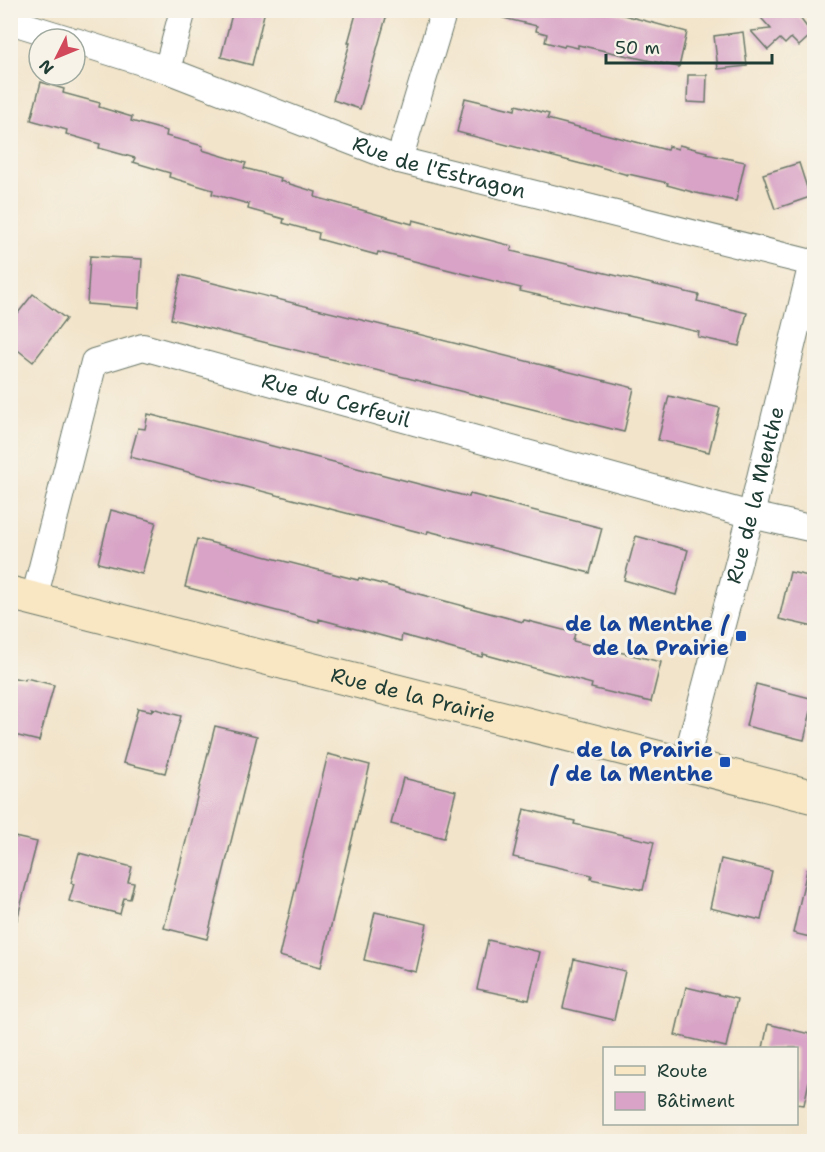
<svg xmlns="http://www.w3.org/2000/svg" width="825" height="1152" font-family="'Shantell Sans',sans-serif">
<rect width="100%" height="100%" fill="#f7f3e8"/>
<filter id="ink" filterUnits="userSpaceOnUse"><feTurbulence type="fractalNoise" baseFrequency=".0167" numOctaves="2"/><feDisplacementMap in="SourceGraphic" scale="12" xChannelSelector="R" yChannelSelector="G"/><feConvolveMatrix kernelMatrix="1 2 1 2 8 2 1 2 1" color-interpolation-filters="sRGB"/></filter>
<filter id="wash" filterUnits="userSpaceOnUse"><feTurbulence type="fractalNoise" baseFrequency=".008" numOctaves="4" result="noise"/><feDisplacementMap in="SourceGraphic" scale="24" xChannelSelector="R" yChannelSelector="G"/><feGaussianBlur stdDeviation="1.35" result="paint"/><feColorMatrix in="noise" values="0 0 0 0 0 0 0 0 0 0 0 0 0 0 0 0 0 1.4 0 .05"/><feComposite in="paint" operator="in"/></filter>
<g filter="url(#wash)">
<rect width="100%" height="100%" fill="#f2e4ca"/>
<g id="blocks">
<path fill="#d8a3c6" d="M 233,10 L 265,10 L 252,65 L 221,57 Z
M 357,10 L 374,10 L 387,14 L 360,109 L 333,100 L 350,43 L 348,43 Z
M 504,10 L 605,10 L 687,32 L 679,67 L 578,45 L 578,48 L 565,45 L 564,47 L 545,42 L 547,34 L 536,31 L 537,26 L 503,18 Z
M 754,10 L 794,10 L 812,34 L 799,46 L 791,38 L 785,44 L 780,39 L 768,50 L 751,31 L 771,29 Z
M 743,32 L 747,66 L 718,69 L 714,36 Z
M 688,75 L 707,75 L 706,103 L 687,102 Z
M 41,82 L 64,89 L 63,93 L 100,103 L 99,107 L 132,117 L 131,121 L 167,131 L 166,136 L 203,146 L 202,150 L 246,163 L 244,168 L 281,178 L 280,181 L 316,192 L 315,197 L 412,224 L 413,220 L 512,246 L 511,251 L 699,295 L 697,301 L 747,313 L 739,346 L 698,337 L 699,332 L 520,291 L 521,288 L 378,252 L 377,255 L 318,239 L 319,233 L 283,223 L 284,219 L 248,209 L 249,204 L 212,194 L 213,190 L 169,177 L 170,173 L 133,162 L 135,158 L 99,148 L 100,144 L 66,134 L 67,130 L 31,120 Z
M 465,98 L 515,110 L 516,105 L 549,114 L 547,119 L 667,150 L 668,146 L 678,149 L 679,145 L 707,152 L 706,154 L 745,162 L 736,201 L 696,193 L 667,185 L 668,183 L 628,174 L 628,175 L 593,165 L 593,167 L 457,132 Z
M 799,163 L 810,197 L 775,209 L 763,174 Z
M 90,256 L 142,259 L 139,308 L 87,304 Z
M 181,275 L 634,388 L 624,432 L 171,319 Z
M 33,294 L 66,319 L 33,362 L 10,344 L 10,323 Z
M 669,396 L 720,408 L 709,452 L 658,440 Z
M 148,414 L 469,497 L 470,494 L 602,528 L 590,573 L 428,531 L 427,534 L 130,457 L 138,428 L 145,429 Z
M 111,510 L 156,522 L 142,574 L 98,563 Z
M 636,536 L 688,550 L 676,595 L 624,580 Z
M 197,539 L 358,580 L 359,578 L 523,622 L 524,620 L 575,633 L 573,641 L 661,662 L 651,702 L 591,688 L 592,684 L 483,654 L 482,657 L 402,635 L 401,641 L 319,619 L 319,622 L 185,587 Z
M 790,572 L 814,577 L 814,627 L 779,619 Z
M 10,677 L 25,680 L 26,678 L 54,685 L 39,741 L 10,734 Z
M 756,684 L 814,699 L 804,740 L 746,726 Z
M 138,708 L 152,711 L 152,708 L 181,716 L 165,773 L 123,763 Z
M 215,726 L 257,736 L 207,939 L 164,928 Z
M 328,754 L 370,765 L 321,967 L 279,956 Z
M 403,778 L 456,791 L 444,838 L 391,824 Z
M 524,809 L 575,821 L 574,824 L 654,842 L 643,890 L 591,879 L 592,875 L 513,857 Z
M 10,836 L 37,842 L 17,920 L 10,920 Z
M 79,853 L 132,867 L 128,882 L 134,883 L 130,899 L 124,898 L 120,914 L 69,901 L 74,884 L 71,883 Z
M 721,859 L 772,871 L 761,920 L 710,908 Z
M 807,870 L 814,871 L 814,938 L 793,933 Z
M 375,912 L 427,924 L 416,972 L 364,960 Z
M 488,940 L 540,952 L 529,1000 L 477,989 Z
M 574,959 L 625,971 L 614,1020 L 563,1008 Z
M 686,987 L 737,999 L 726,1047 L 675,1035 Z
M 768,1024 L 814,1035 L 814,1058 L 804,1105 L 796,1104 L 796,1048 L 763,1048 Z"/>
</g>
</g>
<g filter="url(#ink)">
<use href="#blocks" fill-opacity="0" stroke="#697768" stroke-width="1.5"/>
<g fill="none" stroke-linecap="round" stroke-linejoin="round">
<defs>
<g id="street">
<path d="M 10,21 L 68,39"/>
<path id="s1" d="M 75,41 L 167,70 L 399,160 L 812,263"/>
<path d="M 167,70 L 183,10"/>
<path d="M 399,160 L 444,10"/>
<path id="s2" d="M 34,599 L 94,362 L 143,347 L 751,515 L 814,529"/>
<path id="s3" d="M 685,764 L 751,515 L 812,263 L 814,261"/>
</g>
<g id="secondary">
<path id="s4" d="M 10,593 L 814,797"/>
</g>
</defs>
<use href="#street" stroke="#697768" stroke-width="28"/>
<use href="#secondary" stroke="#697768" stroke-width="35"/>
<use href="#street" stroke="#fff" stroke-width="26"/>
<use href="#secondary" stroke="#f9e7c3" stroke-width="33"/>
</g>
</g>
<g fill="#1a4fb4" stroke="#f7f3e8" stroke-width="2">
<rect x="735" y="630" width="12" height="12" rx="3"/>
<rect x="719" y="756" width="12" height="12" rx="3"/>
</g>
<g text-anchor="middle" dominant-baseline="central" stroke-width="6" stroke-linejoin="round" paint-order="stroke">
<g font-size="21" fill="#1f3d34" stroke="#f7f3e8">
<text stroke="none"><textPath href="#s1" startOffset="386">Rue de l'Estragon</textPath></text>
<text stroke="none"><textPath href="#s2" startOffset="496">Rue du Cerfeuil</textPath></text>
<text stroke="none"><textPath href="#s3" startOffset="278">Rue de la Menthe</textPath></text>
<text stroke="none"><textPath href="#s4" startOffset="416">Rue de la Prairie</textPath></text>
</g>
<g font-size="21" font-weight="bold" fill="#164399" stroke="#f7f3e8" text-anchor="end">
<text x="729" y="624">de la Menthe /<tspan x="729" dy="24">de la Prairie</tspan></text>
<text x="713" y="750">de la Prairie<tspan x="713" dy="24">/ de la Menthe</tspan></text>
</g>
</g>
<rect width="825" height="1152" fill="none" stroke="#f7f3e8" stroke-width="36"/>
<rect x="603" y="1047" width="195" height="78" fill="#f7f3e8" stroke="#a1aaa0" stroke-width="1.5"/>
<rect x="615" y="1066" width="30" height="9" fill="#f9e7c3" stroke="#a1aaa0" stroke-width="1.5"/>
<text x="657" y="1077" font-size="18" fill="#1f3d34">Route</text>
<rect x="615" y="1092" width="30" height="18" fill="#d8a3c6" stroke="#a1aaa0" stroke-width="1.5"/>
<text x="657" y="1107" font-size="18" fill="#1f3d34">Bâtiment</text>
<g transform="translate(57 57) rotate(227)"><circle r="28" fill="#f7f3e8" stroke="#a1aaa0" stroke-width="1.5"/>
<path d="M0-4.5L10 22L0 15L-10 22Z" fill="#d1495b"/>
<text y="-9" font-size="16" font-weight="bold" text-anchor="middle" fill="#1f3d34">N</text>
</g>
<path d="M606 54v9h166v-9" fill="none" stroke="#1f3d34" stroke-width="3"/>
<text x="615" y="54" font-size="18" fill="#1f3d34" stroke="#f7f3e8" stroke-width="4.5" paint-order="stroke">50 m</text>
</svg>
